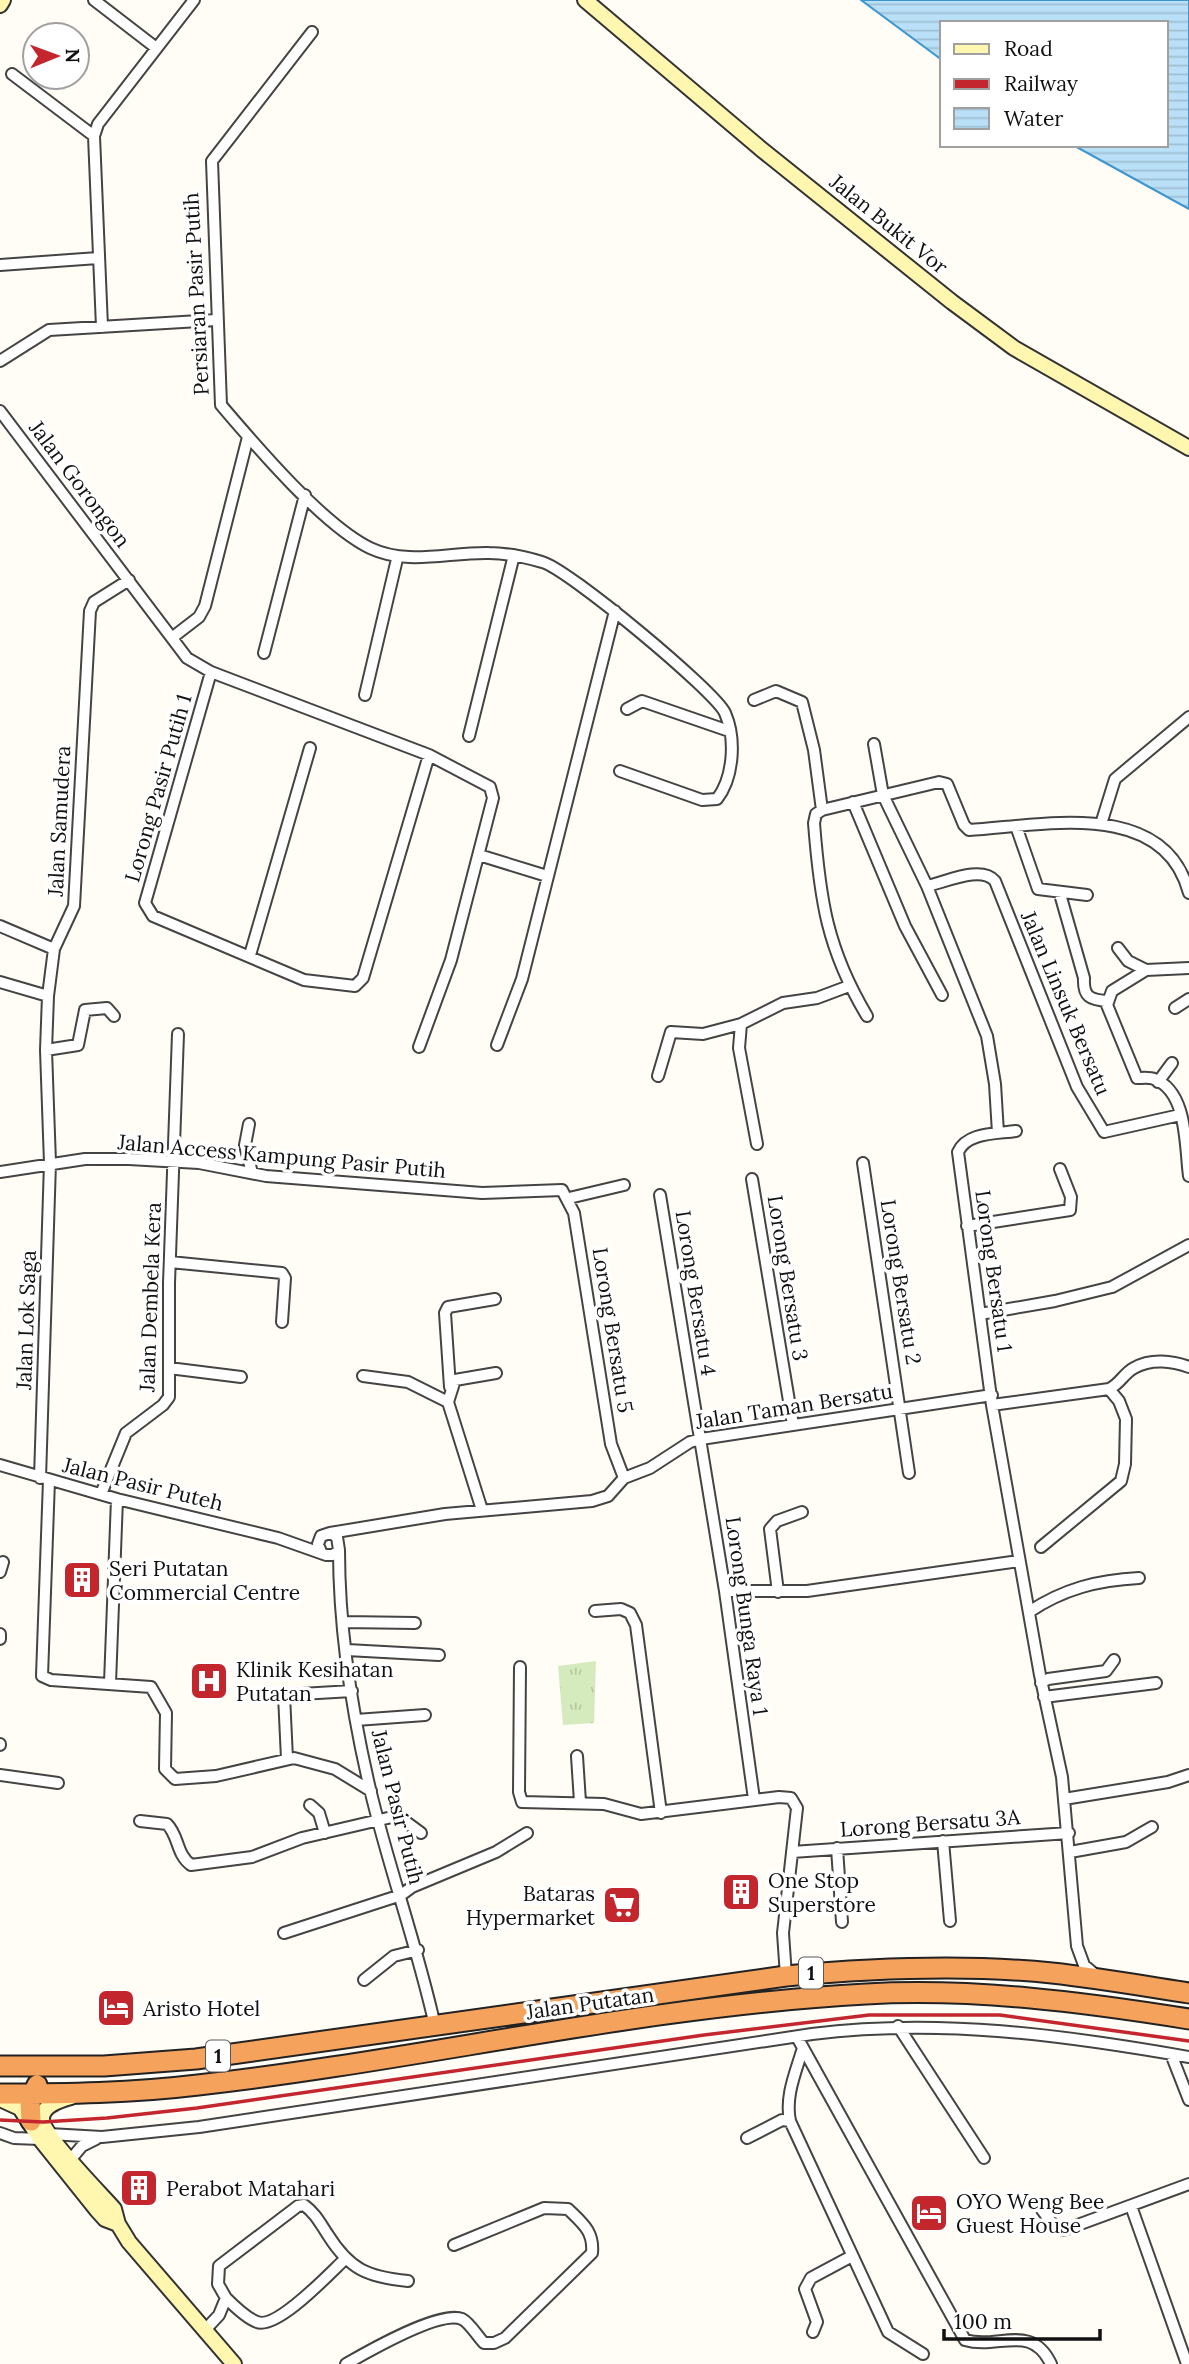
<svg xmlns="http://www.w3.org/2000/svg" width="1189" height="2364" font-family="Lora,serif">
<defs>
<pattern id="grass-tufts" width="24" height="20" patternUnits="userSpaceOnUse" patternTransform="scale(1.75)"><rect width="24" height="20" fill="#d5ebbd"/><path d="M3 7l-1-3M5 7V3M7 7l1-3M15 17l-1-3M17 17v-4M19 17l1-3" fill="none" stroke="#b6c8a1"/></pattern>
<pattern id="water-rules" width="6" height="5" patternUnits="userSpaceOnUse" patternTransform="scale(1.75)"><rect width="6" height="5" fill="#b9e0f7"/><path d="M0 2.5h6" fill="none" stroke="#9ebfd3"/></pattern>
</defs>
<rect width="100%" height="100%" fill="#fffdf5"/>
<path fill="url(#grass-tufts)" d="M 596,1661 L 594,1723 L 563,1725 L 558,1666 Z"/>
<path fill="url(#water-rules)" stroke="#3f96cf" stroke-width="2" d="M 861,0 L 1189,0 L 1189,209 L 1073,145 L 1166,145 L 1166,23 L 942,23 L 942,60 Z"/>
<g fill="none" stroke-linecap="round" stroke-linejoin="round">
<defs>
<path id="street" d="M 94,0 L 155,47
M 312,32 L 212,161 L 221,405 C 256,446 323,525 370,548 C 408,566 448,552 489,553 C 507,553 525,557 542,562 C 567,568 715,691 725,713 C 736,738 734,777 717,799 L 702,800 L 620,771
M 12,74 L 94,136
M 0,265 L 98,258
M 102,327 L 94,136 L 98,124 L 194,0
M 0,361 L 49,330 L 216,320
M 0,411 L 187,658 L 211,672 L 429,755 L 490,787 L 493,798 L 451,960 L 419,1047
M 173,637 L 199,617 L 205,606 L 248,437
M 264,653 L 305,495
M 211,672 L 145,903 L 153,916 L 304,980 L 355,986 L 363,978 L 429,755
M 365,695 L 397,559
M 754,700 L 776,691 L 802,702 L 814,750 L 822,810
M 627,709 L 642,701 L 729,731
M 469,736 L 514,555
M 874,744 L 883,795 L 927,886 L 987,1036 L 995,1084 L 998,1133
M 853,802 L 905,926 L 942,995
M 1101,824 L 1115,779 L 1189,717
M 1016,826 L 1038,889 L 1087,895
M 479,855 L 547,876
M 927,886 C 946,882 981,865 995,881 L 1077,1087 L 1104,1132 L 1180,1115
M 1060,894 L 1084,978 C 1083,997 1090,1000 1108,1001
M 0,926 L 54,949
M 1118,948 L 1128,961 L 1146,970
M 250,955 L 310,748
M 1189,968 L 1146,970 L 1112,991 L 1107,1005 L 1137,1078 C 1142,1078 1150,1077 1154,1079 C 1188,1091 1185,1147 1189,1176
M 0,982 L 48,996
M 1175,1008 L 1189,999
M 867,1016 C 827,949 820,900 814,823 L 816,814 L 822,810 L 939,782 L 947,784 L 964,825 L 969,830 C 1041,826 1164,797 1189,893
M 741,1024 L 739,1048 L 757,1144
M 497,1045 L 522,979 L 615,611
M 46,1050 L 78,1045 L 85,1010 L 107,1008 L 114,1016
M 658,1076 L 671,1032 L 703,1034 L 741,1024 L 783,1003 L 817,998 L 849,986
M 1158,1082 L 1172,1063
M 249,1124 L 245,1145 L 252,1173
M 1016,1131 C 996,1134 967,1132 958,1152 L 992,1405 L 1040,1675 L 1062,1777 L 1077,1946 L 1084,1965 L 1098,1977
M 863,1163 L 909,1473
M 0,1172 L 85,1159 L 129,1159 L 199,1163 L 266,1176 L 482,1193 L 562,1190 L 574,1213 L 611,1444 L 624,1478
M 752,1179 L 793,1425
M 660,1195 L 725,1591 L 754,1799
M 569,1198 L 624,1185
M 967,1226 L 1070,1210 L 1071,1197 L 1060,1169
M 170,1262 L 282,1273 L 285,1278 L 282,1322
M 980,1314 L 1055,1301 L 1112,1287 L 1189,1245
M 169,1368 L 241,1377
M 363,1376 L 408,1382 L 448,1402
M 450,1387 L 445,1313 L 448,1307 L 495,1299
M 992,1405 L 1109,1389 C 1120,1384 1124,1373 1134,1368 C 1151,1358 1173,1361 1189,1367
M 0,1465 L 117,1499 L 278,1538 L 326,1555 L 333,1555 L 339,1550 L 337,1537 L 330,1533 L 321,1536 L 318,1544 L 321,1552
M 40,1478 L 50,1163 L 46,1050 L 48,996 L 54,949 L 74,906 L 90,611 L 94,602 L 129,580
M 49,1480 L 42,1676 L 51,1680 L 151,1687 L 166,1713 L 165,1769 L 175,1779 L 216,1776 L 294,1758 L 335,1769 L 371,1791
M 101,1494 L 126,1433 L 163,1405 L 169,1397 L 169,1283 L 178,1034
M 482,1510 L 448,1402 L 455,1380 L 496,1373
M 330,1533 L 445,1514 L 592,1501 L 608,1496 L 624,1478 L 650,1468 L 690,1442 L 701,1439 L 992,1395
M 1041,1547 L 1121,1481 L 1125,1464 L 1126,1419 L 1119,1401 L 1109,1389
M 339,1550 C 339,1629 352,1712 370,1789 C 389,1869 417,1945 435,2026
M 0,1572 L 3,1562
M 725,1591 L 807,1591 L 1019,1561
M 778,1592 L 770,1529 L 777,1521 L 802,1512
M 595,1611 L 621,1609 L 630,1613 L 636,1625 L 661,1813
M 1029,1612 C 1063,1589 1098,1580 1139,1578
M 344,1622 L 415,1623
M 0,1634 L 0,1639
M 347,1650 L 439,1655
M 520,1667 L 519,1792 L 522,1802 L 604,1804 L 641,1814 L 779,1797 L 791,1798 L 797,1808 L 783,1933 L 786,1976
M 110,1683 L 117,1499
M 1041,1683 L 1048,1679 L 1106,1671 L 1114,1660
M 1044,1697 L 1156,1683
M 356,1720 L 425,1715
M 0,1745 L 0,1744
M 577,1756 L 580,1802
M 287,1759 L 284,1695 L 352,1691
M 0,1775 L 58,1783
M 1064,1799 L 1168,1782 L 1189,1775
M 310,1805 L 319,1813 L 325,1833
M 140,1821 L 167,1824 C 179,1836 176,1854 191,1865 L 252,1857 L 302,1838 L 392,1817 L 402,1819 L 421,1833
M 943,1841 L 950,1921
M 837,1848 L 842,1922
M 792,1852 L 1069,1833
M 1070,1852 L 1126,1842 L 1152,1827
M 284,1933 L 401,1895 L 412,1887 L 496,1852 L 527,1833
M 364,1980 L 394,1956 L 418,1950
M 898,2026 L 984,2158
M 797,2037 L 965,2340 C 998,2350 1031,2322 1051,2364
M 802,2051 C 795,2074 785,2097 790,2121 L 888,2332 L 923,2354
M 1171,2054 L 1189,2100
M 0,2133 L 14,2138 L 40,2139
M 49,2134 L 102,2137 L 199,2127 L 812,2034 C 939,2018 1064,2035 1189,2057
M 747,2138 L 782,2120 L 790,2121
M 71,2159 L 82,2146 L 96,2139
M 1131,2206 L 1187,2364
M 1042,2210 L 1055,2227 L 1064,2230 L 1189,2184
M 226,2298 C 234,2306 246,2318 257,2322 C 277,2330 330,2273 345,2259
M 205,2330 L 219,2315 L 226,2298 L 218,2284 L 219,2266 L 298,2206 L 304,2205 C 315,2213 320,2223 328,2235 C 350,2270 368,2277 408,2281
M 813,2332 L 817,2322 L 805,2289 L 811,2278 L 852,2256
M 346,2364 C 367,2352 440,2310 462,2319 C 470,2323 477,2336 484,2343 L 494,2343 L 505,2338 L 592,2253 C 594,2231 582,2223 568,2209 L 544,2208 L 454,2245"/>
<path id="secondary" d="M 585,0 L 761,149 L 952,302 L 1014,348 L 1189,448
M 0,5 L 3,0
M 71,2097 C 60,2100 42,2105 42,2119 C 43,2136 101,2194 114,2209 L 118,2224 L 129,2242 L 234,2364
M 0,2099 L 20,2108 L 40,2139 L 96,2209 L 105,2219 L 118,2224"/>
<path id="highway" d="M 0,2066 L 104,2066 L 196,2059 L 786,1976 C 874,1968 964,1964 1052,1973 C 1098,1978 1144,1986 1189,1993
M 0,2094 C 66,2094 132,2093 198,2085 C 421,2060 641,2006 866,1994 C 974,1988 1083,2002 1189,2019
M 31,2121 L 30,2100 L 37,2085"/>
</defs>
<use href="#street" stroke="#444" stroke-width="14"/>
<use href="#secondary" stroke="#333" stroke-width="18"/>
<use href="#highway" stroke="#222" stroke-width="23"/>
<use href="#street" stroke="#fff" stroke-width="10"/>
<use href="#secondary" stroke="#fff6b0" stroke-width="14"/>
<use href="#highway" stroke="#f5a25d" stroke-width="19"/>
<path stroke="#c4262e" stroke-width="3.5" d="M 0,2120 L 43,2122 L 107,2118 L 197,2108 L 704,2035 L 869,2015 L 1000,2015 L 1189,2041"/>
</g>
<defs>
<symbol id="building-square" viewBox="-11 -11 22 22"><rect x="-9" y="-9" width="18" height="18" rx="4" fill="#c4262e" stroke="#fff"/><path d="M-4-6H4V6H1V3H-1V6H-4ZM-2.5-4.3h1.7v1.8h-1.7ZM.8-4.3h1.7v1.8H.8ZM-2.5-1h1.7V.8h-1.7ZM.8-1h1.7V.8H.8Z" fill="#fff"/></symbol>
<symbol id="hospital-square" viewBox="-11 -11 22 22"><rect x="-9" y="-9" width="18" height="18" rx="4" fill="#c4262e" stroke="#fff"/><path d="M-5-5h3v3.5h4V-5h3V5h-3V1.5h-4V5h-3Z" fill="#fff"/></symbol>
<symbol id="supermarket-square" viewBox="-11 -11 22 22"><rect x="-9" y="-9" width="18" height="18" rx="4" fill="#c4262e" stroke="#fff"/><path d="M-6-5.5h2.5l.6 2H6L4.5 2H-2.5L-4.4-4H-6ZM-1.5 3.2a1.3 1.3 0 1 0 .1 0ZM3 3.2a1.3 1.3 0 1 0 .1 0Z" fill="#fff"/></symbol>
<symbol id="hotel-square" viewBox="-11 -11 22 22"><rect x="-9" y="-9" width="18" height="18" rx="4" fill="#c4262e" stroke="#fff"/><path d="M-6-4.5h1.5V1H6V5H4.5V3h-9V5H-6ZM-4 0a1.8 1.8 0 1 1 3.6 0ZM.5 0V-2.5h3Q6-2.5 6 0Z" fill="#fff"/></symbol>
</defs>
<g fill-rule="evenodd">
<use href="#building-square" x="60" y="1558" width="44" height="44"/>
<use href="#hospital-square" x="187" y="1659" width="44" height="44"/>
<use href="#building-square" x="719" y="1870" width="44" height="44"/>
<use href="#supermarket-square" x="600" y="1883" width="44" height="44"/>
<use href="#hotel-square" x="94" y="1986" width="44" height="44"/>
<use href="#building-square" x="117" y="2166" width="44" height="44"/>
<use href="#hotel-square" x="907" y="2191" width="44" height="44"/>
</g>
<g text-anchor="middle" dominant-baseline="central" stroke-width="7" stroke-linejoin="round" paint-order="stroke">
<g fill="#fff" stroke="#585858" stroke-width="2">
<rect x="799" y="1957.5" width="24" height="31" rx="5"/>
<rect x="206" y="2040.5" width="24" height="31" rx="5"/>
</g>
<g font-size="19" font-weight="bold" fill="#111">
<text x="811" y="1973">1</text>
<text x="218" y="2056">1</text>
</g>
<g font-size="21" fill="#111" stroke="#fff">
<text transform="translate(889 224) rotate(39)">Jalan Bukit Vor</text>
<text transform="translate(196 294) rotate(-93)">Persiaran Pasir Putih</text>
<text transform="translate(80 484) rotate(53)">Jalan Gorongon</text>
<text transform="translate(158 788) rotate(-74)">Lorong Pasir Putih 1</text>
<text transform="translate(59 821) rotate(-87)">Jalan Samudera</text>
<text transform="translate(1066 1003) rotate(67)">Jalan Linsuk Bersatu</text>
<text transform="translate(282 1156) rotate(5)">Jalan Access Kampung Pasir Putih</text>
<text transform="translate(994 1271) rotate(82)">Lorong Bersatu 1</text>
<text transform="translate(788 1278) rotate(81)">Lorong Bersatu 3</text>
<text transform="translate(901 1282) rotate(81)">Lorong Bersatu 2</text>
<text transform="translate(696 1293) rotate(81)">Lorong Bersatu 4</text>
<text transform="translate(150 1297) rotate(-88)">Jalan Dembela Kera</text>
<text transform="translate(26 1320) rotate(-88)">Jalan Lok Saga</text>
<text transform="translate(613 1330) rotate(81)">Lorong Bersatu 5</text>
<text transform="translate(794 1406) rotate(-9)">Jalan Taman Bersatu</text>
<text transform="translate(143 1484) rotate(14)">Jalan Pasir Puteh</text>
<text transform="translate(747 1616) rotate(82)">Lorong Bunga Raya 1</text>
<text transform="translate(398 1807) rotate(76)">Jalan Pasir Putih</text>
<text transform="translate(930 1823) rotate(-4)">Lorong Bersatu 3A</text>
<text transform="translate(590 2003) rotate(-8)">Jalan Putatan</text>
</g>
<g font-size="21" fill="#111" stroke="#fff" text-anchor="start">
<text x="109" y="1568">Seri Putatan<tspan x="109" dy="24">Commercial Centre</tspan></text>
<text x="236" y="1669">Klinik Kesihatan<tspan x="236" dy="24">Putatan</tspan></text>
<text x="768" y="1880">One Stop<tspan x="768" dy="24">Superstore</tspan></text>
<text x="595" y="1893" text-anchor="end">Bataras<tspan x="595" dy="24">Hypermarket</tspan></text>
<text x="143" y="2008">Aristo Hotel</text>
<text x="166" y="2188">Perabot Matahari</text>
<text x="956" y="2201">OYO Weng Bee<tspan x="956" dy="24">Guest House</tspan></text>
</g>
</g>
<rect x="940" y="21" width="228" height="126" fill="#ffffff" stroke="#a0a0a0" stroke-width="2"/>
<rect x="954" y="44" width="35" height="10" fill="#fff6b0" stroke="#a0a0a0" stroke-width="2"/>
<text x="1004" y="56" font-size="21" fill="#111111">Road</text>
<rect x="954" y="79" width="35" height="10" fill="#c4262e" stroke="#a0a0a0" stroke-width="2"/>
<text x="1004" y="91" font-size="21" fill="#111111">Railway</text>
<rect x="954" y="108" width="35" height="21" fill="url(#water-rules)" stroke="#a0a0a0" stroke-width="2"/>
<text x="1004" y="126" font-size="21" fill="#111111">Water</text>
<g transform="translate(56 56) rotate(89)"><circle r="33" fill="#ffffff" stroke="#a0a0a0" stroke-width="2"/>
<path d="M0-5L12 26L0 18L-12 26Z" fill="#c4262e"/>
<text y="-10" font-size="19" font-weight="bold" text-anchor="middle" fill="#111111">N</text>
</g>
<path d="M944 2329v10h156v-10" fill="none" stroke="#111111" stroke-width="3.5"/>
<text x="954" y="2329" font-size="21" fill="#111111" stroke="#ffffff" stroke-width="5" paint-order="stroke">100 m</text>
</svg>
